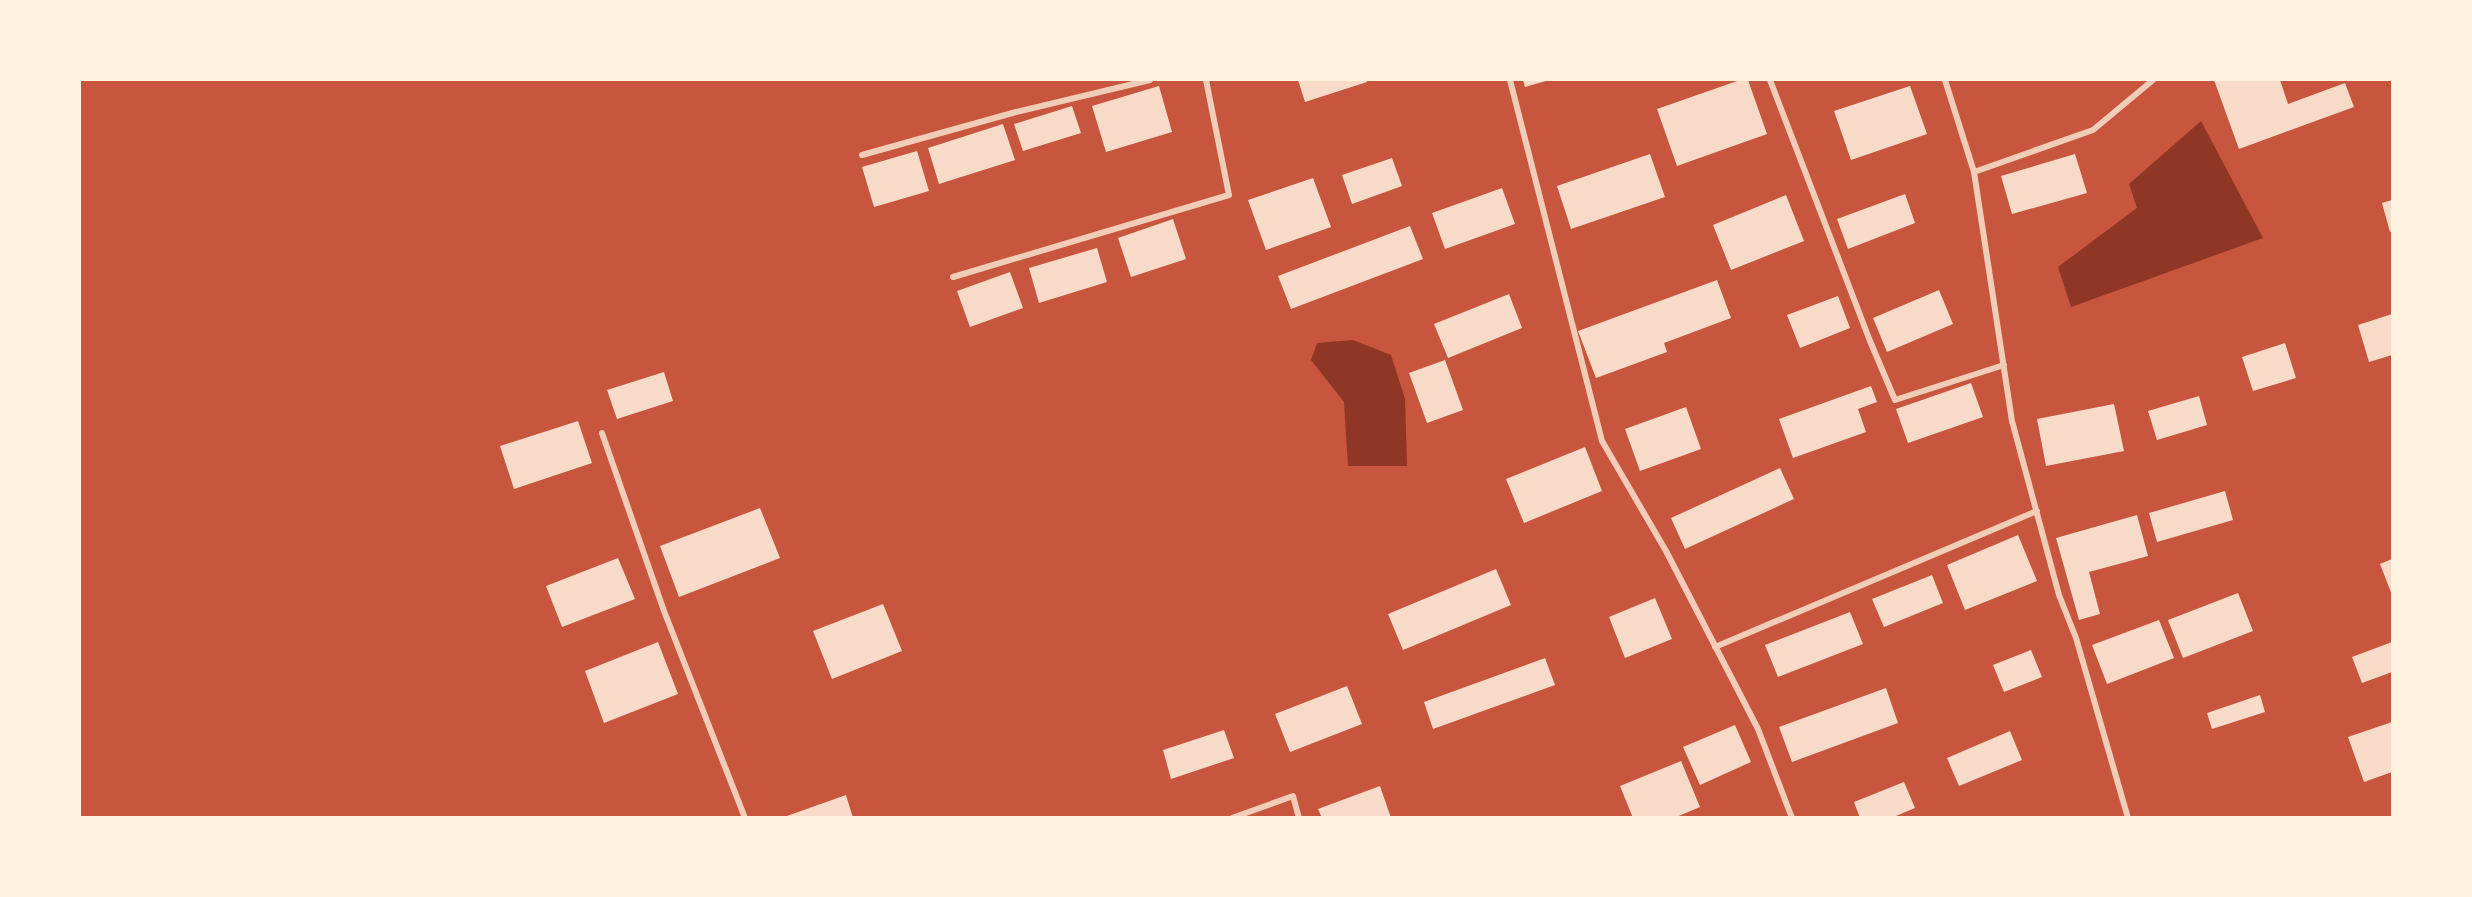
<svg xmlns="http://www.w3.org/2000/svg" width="2472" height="897" font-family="'PT Sans',sans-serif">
<rect width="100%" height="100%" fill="#c8553d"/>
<path fill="#8f3625" d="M 2201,121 L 2263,238 L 2071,307 L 2058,267 L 2137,208 L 2129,184 Z
M 1353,340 L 1391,355 L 1405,399 L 1407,466 L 1348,466 L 1344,402 L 1311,360 L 1317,343 Z"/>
<path fill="#f7dbc8" d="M 1298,80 L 1366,80 L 1367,82 L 1305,102 Z
M 1523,80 L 1549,80 L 1525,87 Z
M 1740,80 L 1748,80 L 1767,134 L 1677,166 L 1657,109 Z
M 2214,80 L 2280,80 L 2288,104 L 2345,83 L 2354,107 L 2239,149 Z
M 1159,86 L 1172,132 L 1106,152 L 1092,106 Z
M 1910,86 L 1927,134 L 1851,160 L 1834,111 Z
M 1072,106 L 1081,133 L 1023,151 L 1014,124 Z
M 1003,124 L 1015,160 L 939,184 L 928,148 Z
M 917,151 L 929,191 L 874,207 L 862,167 Z
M 1650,154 L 1665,197 L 1571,229 L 1557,186 Z
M 2075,154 L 2087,193 L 2012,214 L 2001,176 Z
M 1392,158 L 1402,186 L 1352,204 L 1342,175 Z
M 1313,178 L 1331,227 L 1266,250 L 1248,200 Z
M 1502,188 L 1515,224 L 1445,249 L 1432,213 Z
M 1905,194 L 1915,223 L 1848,249 L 1837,219 Z
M 1786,195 L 1804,241 L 1731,270 L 1713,225 Z
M 2392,200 L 2392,231 L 2390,232 L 2382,203 Z
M 1173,219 L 1186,259 L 1131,277 L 1118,238 Z
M 1410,226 L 1423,259 L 1291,309 L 1278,276 Z
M 1097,248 L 1107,282 L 1039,303 L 1029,268 Z
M 1010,272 L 1023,308 L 970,327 L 957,291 Z
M 1717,280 L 1731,318 L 1664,343 L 1667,352 L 1596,378 L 1578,331 Z
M 1939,290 L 1953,324 L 1887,352 L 1873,318 Z
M 1509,294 L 1522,328 L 1448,358 L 1434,324 Z
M 1838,296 L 1850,328 L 1800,348 L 1787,315 Z
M 2392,314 L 2392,355 L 2369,362 L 2358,325 Z
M 2285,343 L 2296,378 L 2253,391 L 2242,357 Z
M 1445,360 L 1463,410 L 1427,423 L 1409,373 Z
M 664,372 L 673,401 L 617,419 L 607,390 Z
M 1971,383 L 1983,417 L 1908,443 L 1896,409 Z
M 1871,386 L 1877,402 L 1858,409 L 1866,432 L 1793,458 L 1779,419 Z
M 2199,396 L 2207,425 L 2157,440 L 2148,411 Z
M 2114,404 L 2124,451 L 2046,466 L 2037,419 Z
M 1686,407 L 1701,449 L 1640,471 L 1625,429 Z
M 578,421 L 592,463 L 514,489 L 500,446 Z
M 1585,447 L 1602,491 L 1524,523 L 1506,479 Z
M 1780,468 L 1794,499 L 1685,549 L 1671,518 Z
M 2225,491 L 2233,520 L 2157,542 L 2149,513 Z
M 760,508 L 780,558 L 679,597 L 660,546 Z
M 2137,515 L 2148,556 L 2089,572 L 2100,614 L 2079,620 L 2056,538 Z
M 2018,535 L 2037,581 L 1965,610 L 1947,565 Z
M 618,558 L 635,599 L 562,627 L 546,586 Z
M 2392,559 L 2392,595 L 2380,564 Z
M 1496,569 L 1511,605 L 1403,650 L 1388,614 Z
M 1932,575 L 1943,603 L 1884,627 L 1872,599 Z
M 2238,593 L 2253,631 L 2183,658 L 2168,620 Z
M 1655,598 L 1672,639 L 1625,658 L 1609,617 Z
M 883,604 L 902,651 L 832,679 L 813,631 Z
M 1850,612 L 1863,644 L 1778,677 L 1765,645 Z
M 2159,620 L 2174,658 L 2107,684 L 2092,645 Z
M 658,642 L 678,694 L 604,723 L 585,671 Z
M 2392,642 L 2392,672 L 2362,683 L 2352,657 Z
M 2031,650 L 2042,677 L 2004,692 L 1993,665 Z
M 1545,658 L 1555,685 L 1433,729 L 1424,702 Z
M 1347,686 L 1362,724 L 1290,752 L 1275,714 Z
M 1886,688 L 1898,723 L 1792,762 L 1779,727 Z
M 2260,695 L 2265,712 L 2212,729 L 2207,713 Z
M 2392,722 L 2392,772 L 2364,782 L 2348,737 Z
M 1735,725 L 1751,762 L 1700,785 L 1683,747 Z
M 1224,730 L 1234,758 L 1171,779 L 1163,750 Z
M 2010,731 L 2022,760 L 1959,786 L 1947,758 Z
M 1681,761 L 1700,807 L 1674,818 L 1633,818 L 1620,786 Z
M 1904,782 L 1915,808 L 1891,818 L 1860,818 L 1854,802 Z
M 1380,786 L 1391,818 L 1322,818 L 1318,809 Z
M 846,795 L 853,818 L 784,818 L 784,817 Z"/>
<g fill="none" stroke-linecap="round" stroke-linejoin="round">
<path stroke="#f1ccb7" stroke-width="6" d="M 1510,80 L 1602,441 L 1666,551 L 1758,729 L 1792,818
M 1770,80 L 1870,341 L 1895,400 L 2004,365
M 1945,80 L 1974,172 L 2012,421 L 2059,595 L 2076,638 L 2128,818
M 862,155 L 1016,112 L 1150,80
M 1974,172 L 2093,130 L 2153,80
M 953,277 L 1229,195 L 1206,80
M 602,433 L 664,611 L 745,818
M 1715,647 L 2037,511
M 1232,818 L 1293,796 L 1299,818"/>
</g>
<rect width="2472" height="897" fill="none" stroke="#fff3e0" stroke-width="162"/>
</svg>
